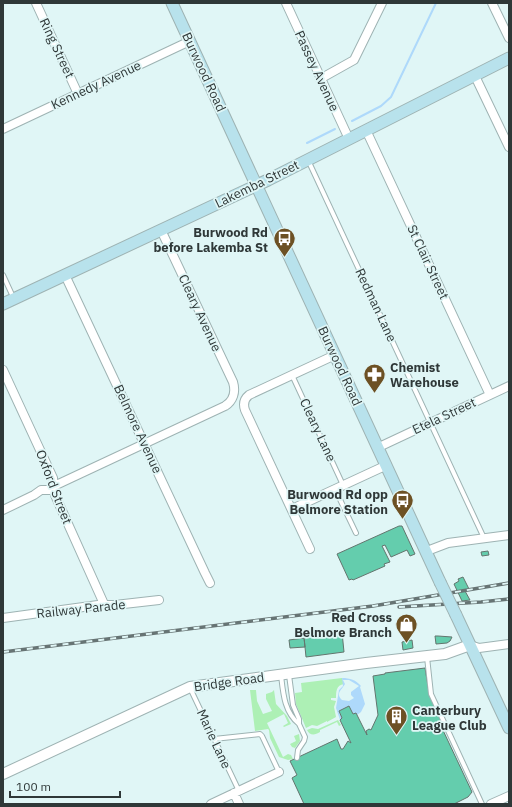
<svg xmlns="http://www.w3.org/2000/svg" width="512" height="807" font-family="'IBM Plex Sans',sans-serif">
<rect width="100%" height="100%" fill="#e0f6f6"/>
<path fill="#adf0b5" d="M 342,678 L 344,684 C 336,685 336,692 336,698 L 331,698 L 331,700 L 336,701 L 334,707 L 336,717 L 327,722 L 327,721 L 317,726 L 312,725 L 306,728 L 296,704 L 295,693 L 302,692 L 301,683 Z
M 250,690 L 256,690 L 257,701 L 263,714 L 272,711 L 266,699 L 266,694 L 272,692 L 274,690 L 276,704 L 287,716 L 291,724 L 284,727 L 283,726 L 288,723 L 284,714 L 267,723 L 283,757 L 288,754 L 291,755 L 293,759 L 288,760 L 279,757 L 270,738 L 269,730 L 268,729 L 255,731 Z
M 338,720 L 341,725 L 339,726 L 337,722 L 320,730 L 320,732 C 315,735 310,736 307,730 L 312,728 L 318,729 Z
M 299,734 L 300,741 L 295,748 L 292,747 L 290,744 L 296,741 L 294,736 Z"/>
<path fill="#aed9fb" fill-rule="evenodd" d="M 342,678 C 350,678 356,680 361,686 L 360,687 L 365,704 L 361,712 L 357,715 L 356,713 L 353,714 L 349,706 L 339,711 L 342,718 L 340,720 L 336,708 L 339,690 L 343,686 ZM 343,680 L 349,680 L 359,686 L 351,692 L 351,695 L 354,698 L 349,701 L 342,700 C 335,693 342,690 345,684 Z"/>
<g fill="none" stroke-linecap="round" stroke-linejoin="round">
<path stroke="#aed9fb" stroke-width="2" d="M 352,121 L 381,106 L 391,97 L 436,3
M 307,143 L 335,129"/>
</g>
<path fill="#64cdad" stroke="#63756e" d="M 399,526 L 402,526 L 415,554 L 410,556 L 407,550 L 391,557 L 385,545 L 382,546 L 390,562 L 384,564 L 385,566 L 353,580 L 352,579 L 349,580 L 337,554 Z
M 488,551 L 489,555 L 482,556 L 481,552 Z
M 463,577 L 469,589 L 465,591 L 470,600 L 462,601 L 454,584 L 459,581 L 458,579 Z
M 342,632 L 344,652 L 306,657 L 304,637 Z
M 435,636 L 438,636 L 452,637 L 450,641 L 447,643 L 436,644 Z
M 304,638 L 305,647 L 290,648 L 289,640 Z
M 412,640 L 413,648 L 403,650 L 402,642 Z
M 425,668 L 429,692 L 442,723 L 437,724 L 438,729 L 440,729 L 440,726 L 441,726 L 472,792 L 468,797 L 454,804 L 304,804 L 292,778 L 297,775 L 290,761 L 337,739 L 341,749 L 343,749 L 348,741 L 351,743 L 340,720 L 342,718 L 339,711 L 349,706 L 353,714 L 356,713 L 367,735 L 366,731 L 369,729 L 371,730 L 378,715 L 373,676 L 385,674 L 385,673 Z"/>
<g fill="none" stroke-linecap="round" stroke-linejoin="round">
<defs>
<path id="service" d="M 308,160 L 484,538
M 3,275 L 14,299
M 292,375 L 343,485
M 335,489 L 356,533
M 427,657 L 431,694 L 482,804
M 281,675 C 283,692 284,712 299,724
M 289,675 L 293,705 L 299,719 L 299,724 L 305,737 L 304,741 L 298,750 L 297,758
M 190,688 L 239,791
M 214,739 L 260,734 L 262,736 L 279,772"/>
<path id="minor" d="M 36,3 L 78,94
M 286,3 L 349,139
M 492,3 L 509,38
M 475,76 L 509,147
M 320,79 L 354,60 L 382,3
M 3,129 L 190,41
M 366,130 L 490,395
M 65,275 L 205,573 L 210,583
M 3,370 L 53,478 L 55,495 L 104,604
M 379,447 L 509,386
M 54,486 L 225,406 C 233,401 236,392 233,382 L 161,230
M 292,509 L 387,465
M 3,510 L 34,495 L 41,490 L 54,490
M 310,549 L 245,410 C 243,404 244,399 249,395 L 335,355
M 427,551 L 448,543 L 509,535
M 3,618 L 98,605 L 115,605 L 159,600
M 470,645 L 479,648 L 509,644
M 234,793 L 239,804
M 211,804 L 279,772
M 491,804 L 509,796"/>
<path id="tertiary" d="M 3,774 L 190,687 L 366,663 L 445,654 L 470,645"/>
<path id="secondary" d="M 172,3 L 440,582
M 3,304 L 268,180 L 509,58
M 456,615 L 509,728"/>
</defs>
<use href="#service" stroke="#9eb3b3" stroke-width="6"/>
<use href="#minor" stroke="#9eb3b3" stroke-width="10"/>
<use href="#tertiary" stroke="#9eb3b3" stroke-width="12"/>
<use href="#secondary" stroke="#9eb3b3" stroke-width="13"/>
<use href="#service" stroke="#fff" stroke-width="4"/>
<use href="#minor" stroke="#fff" stroke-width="8"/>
<use href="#tertiary" stroke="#fff" stroke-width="10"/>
<use href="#secondary" stroke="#b8e2ec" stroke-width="11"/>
<defs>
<path id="rail" d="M 399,607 L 481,602 L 509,599
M 3,652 L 373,606 L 509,583"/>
</defs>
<use href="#rail" stroke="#677474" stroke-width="3.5"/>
<use href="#rail" stroke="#e0f6f6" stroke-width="2" stroke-dasharray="6" stroke-linecap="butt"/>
<defs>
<path id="secondary-bridge" d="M 440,582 L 456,615"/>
</defs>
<use href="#secondary-bridge" stroke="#9eb3b3" stroke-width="13" stroke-linecap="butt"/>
<use href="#secondary-bridge" stroke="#b8e2ec" stroke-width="11"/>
</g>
<defs>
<symbol id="bus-pin" viewBox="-11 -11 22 30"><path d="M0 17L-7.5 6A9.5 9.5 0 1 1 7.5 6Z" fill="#6d5124" stroke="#e0f6f6"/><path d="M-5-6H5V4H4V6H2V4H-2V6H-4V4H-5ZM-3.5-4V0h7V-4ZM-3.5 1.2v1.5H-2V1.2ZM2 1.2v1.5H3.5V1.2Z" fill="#fff"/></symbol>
<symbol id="pharmacy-pin" viewBox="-11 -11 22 30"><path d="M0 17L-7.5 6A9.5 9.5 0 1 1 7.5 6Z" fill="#6d5124" stroke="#e0f6f6"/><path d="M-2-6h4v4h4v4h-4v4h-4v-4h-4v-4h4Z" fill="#fff"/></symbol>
<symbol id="shop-pin" viewBox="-11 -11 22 30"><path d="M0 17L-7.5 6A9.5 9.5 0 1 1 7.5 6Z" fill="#6d5124" stroke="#e0f6f6"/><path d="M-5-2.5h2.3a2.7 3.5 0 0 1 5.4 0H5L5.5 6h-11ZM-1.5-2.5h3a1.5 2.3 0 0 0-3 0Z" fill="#fff"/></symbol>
<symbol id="building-pin" viewBox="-11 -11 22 30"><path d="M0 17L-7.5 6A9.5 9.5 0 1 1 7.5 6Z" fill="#6d5124" stroke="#e0f6f6"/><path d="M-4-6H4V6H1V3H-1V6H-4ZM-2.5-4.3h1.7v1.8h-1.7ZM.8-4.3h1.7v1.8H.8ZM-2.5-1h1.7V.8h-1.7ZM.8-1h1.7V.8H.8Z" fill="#fff"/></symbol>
</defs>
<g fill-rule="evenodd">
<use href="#bus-pin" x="272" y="226" width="25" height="34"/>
<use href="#pharmacy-pin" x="362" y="362" width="25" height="34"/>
<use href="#bus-pin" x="390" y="488" width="25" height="34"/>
<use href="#shop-pin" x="394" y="612" width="25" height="34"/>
<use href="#building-pin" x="384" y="704" width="25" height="34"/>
</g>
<g text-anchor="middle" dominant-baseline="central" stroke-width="3.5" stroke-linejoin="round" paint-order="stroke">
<g font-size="13" fill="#2f3838" stroke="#e0f6f6">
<text transform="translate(57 48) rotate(65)">Ring Street</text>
<text transform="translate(317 71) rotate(65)">Passey Avenue</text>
<text transform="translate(204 72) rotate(65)">Burwood Road</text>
<text transform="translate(96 85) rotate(-25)">Kennedy Avenue</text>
<text transform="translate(257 184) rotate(-26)">Lakemba Street</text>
<text transform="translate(428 262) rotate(65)">St Clair Street</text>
<text transform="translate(376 305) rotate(65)">Redman Lane</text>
<text transform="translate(200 313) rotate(65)">Cleary Avenue</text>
<text transform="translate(340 366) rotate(65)">Burwood Road</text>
<text transform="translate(444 416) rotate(-25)">Etela Street</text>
<text transform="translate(138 429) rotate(65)">Belmore Avenue</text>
<text transform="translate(318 430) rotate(65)">Cleary Lane</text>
<text transform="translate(54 487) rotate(69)">Oxford Street</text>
<text transform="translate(81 609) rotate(-6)">Railway Parade</text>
<text transform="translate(229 682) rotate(-8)">Bridge Road</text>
<text transform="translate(214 739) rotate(65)">Marie Lane</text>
</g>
<g font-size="13" font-weight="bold" fill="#2f3838" stroke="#e0f6f6" text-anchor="end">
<text x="268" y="232">Burwood Rd<tspan x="268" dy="15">before Lakemba St</tspan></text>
<text x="390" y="367" text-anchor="start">Chemist<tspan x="390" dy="15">Warehouse</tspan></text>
<text x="388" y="494">Burwood Rd opp<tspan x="388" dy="15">Belmore Station</tspan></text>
<text x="392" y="617">Red Cross<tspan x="392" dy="15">Belmore Branch</tspan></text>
<text x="412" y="710" text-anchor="start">Canterbury<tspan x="412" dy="15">League Club</tspan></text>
</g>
</g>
<rect width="512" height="807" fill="none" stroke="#2f3838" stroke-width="8"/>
<path d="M10 791v6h110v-6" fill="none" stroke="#2f3838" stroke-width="2"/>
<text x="16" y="791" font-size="12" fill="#2f3838" stroke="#e0f6f6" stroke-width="3" paint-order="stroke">100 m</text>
</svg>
